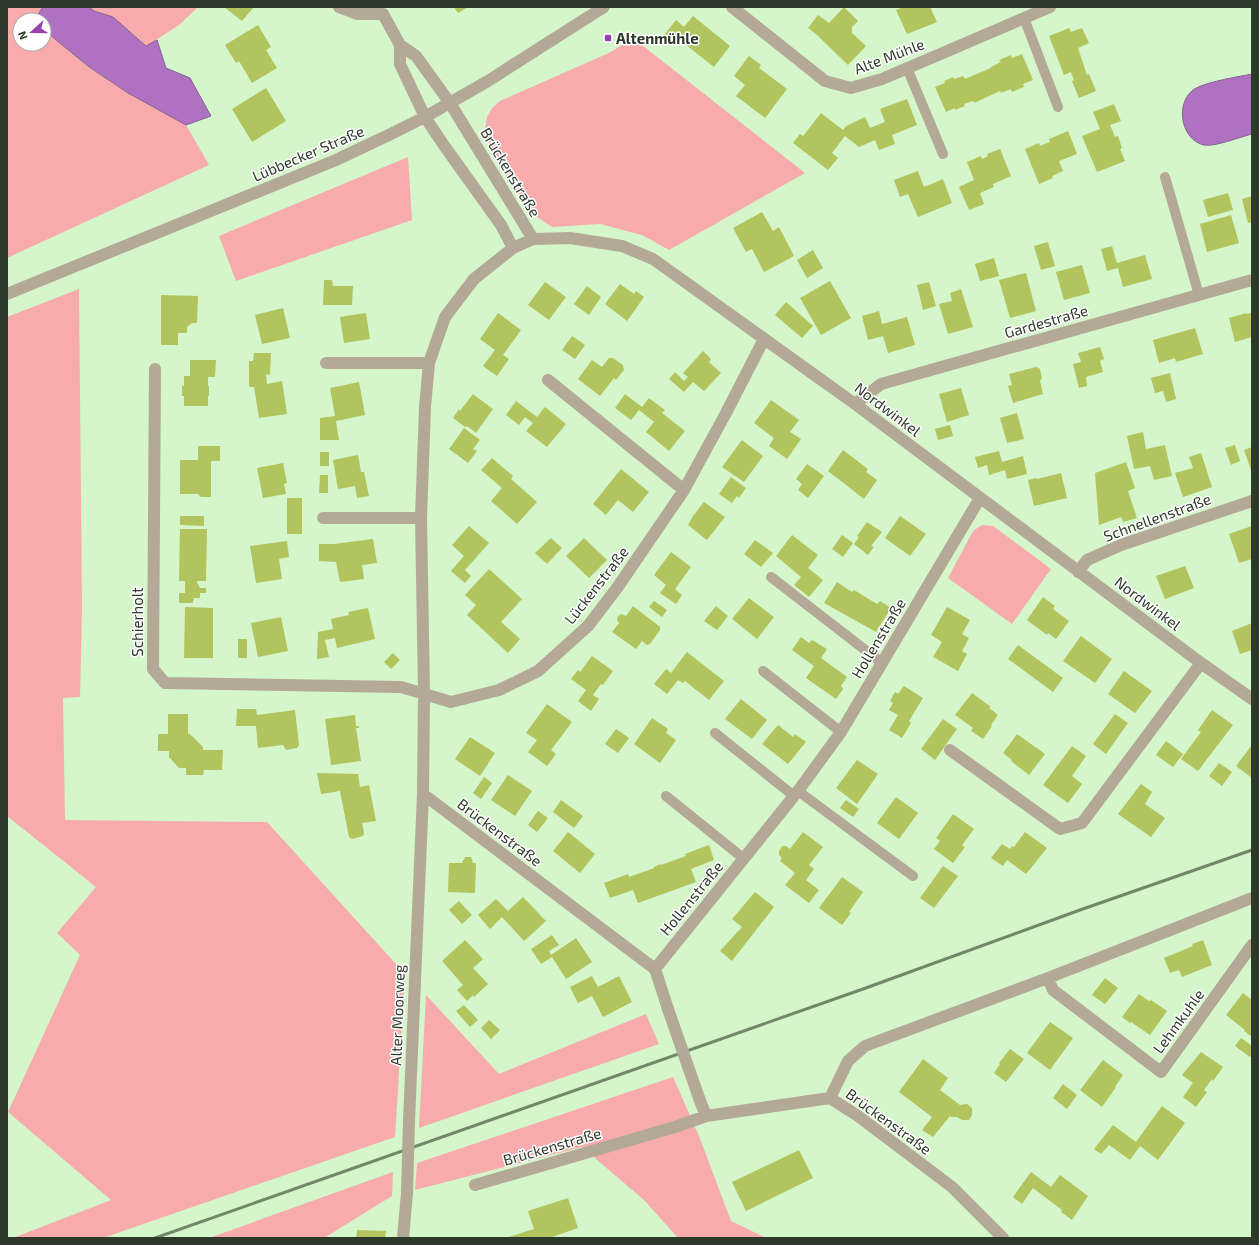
<svg xmlns="http://www.w3.org/2000/svg" width="1259" height="1245" font-family="'Exo 2',sans-serif">
<rect width="100%" height="100%" fill="#d5f5cb"/>
<path fill="#f8abac" d="M 7,7 L 43,7 L 39,13 L 40,20 L 20,20 L 20,44 L 44,44 L 44,30 L 88,66 L 128,93 L 186,125 L 209,165 L 7,258 Z
M 89,7 L 198,7 L 179,25 L 147,46 L 113,17 L 94,11 Z
M 633,38 L 805,173 L 669,250 L 642,235 L 600,224 L 552,227 L 531,213 L 500,168 L 488,141 L 485,128 L 487,117 L 492,108 L 500,101 L 611,52 Z
M 408,157 L 412,220 L 236,281 L 219,236 Z
M 79,289 L 82,608 L 80,697 L 63,698 L 65,820 L 267,822 L 405,974 L 395,1137 L 103,1238 L 13,1238 L 111,1200 L 8,1112 L 80,955 L 57,933 L 96,887 L 7,816 L 7,317 Z
M 982,525 L 993,526 L 1051,569 L 1012,624 L 948,578 L 973,531 Z
M 426,995 L 499,1074 L 646,1014 L 659,1044 L 419,1128 Z
M 673,1077 L 699,1136 L 731,1221 L 766,1238 L 678,1238 L 644,1200 L 582,1147 L 415,1190 L 417,1163 Z
M 393,1172 L 392,1196 L 324,1238 L 209,1238 Z"/>
<path fill="#ae72c0" stroke="#876193" d="M 43,7 L 89,7 L 94,11 L 113,17 L 146,46 L 157,40 L 166,68 L 190,78 L 211,116 L 186,125 L 128,93 L 88,66 L 44,30 L 44,20 L 40,20 L 39,13 Z
M 1252,74 L 1252,134 C 1240,137 1215,147 1204,145 C 1181,140 1175,104 1193,90 C 1204,82 1237,77 1252,74 Z"/>
<path fill="#b1c45d" d="M 224,7 L 254,7 L 242,21 Z
M 454,7 L 468,7 L 458,13 Z
M 844,7 L 858,21 L 852,27 L 852,33 L 866,46 L 848,65 L 817,35 L 808,28 L 818,15 L 829,23 Z
M 904,7 L 930,7 L 937,22 L 907,34 L 896,10 Z
M 693,16 L 730,46 L 714,67 L 676,37 L 670,46 L 661,39 L 676,20 L 684,27 Z
M 258,25 L 271,47 L 266,50 L 277,68 L 252,83 L 239,61 L 236,63 L 225,45 Z
M 1069,28 L 1071,32 L 1082,28 L 1089,43 L 1078,48 L 1087,75 L 1089,74 L 1096,91 L 1079,98 L 1072,81 L 1074,80 L 1071,72 L 1064,75 L 1049,36 Z
M 1022,54 L 1033,80 L 1023,84 L 1024,87 L 1012,92 L 1011,89 L 1001,93 L 1000,91 L 974,103 L 973,101 L 964,104 L 965,106 L 955,110 L 955,108 L 946,112 L 935,87 L 945,83 L 944,81 L 953,77 L 954,79 L 963,76 L 965,79 L 991,68 L 991,67 L 1001,62 L 999,60 L 1011,55 L 1012,58 Z
M 749,56 L 761,65 L 759,68 L 787,89 L 765,118 L 736,96 L 745,85 L 734,76 Z
M 266,88 L 286,121 L 252,142 L 232,109 Z
M 907,99 L 917,125 L 892,135 L 895,144 L 879,150 L 875,140 L 859,147 L 845,136 L 832,153 L 838,158 L 828,170 L 793,143 L 800,134 L 803,136 L 821,113 L 843,130 L 846,126 L 865,117 L 870,128 L 885,122 L 880,109 Z
M 1114,104 L 1121,121 L 1110,125 L 1115,137 L 1118,136 L 1122,148 L 1120,149 L 1125,161 L 1097,172 L 1082,136 L 1100,129 L 1093,112 Z
M 1068,131 L 1077,154 L 1059,161 L 1063,171 L 1052,176 L 1053,178 L 1039,184 L 1025,149 L 1039,143 L 1040,146 L 1050,142 L 1049,139 Z
M 1000,149 L 1011,176 L 993,184 L 994,187 L 980,193 L 984,204 L 969,210 L 959,187 L 974,180 L 967,162 L 981,156 L 982,159 L 988,156 L 987,154 Z
M 918,171 L 924,187 L 943,179 L 952,203 L 918,217 L 908,194 L 900,197 L 894,180 Z
M 1228,193 L 1233,210 L 1208,217 L 1203,200 Z
M 1252,196 L 1252,222 L 1248,223 L 1242,199 Z
M 762,212 L 773,231 L 779,227 L 794,256 L 764,272 L 752,249 L 746,252 L 733,228 Z
M 1231,215 L 1239,243 L 1207,252 L 1200,224 Z
M 1048,242 L 1055,266 L 1041,270 L 1034,246 Z
M 1112,246 L 1117,263 L 1145,255 L 1152,279 L 1123,287 L 1118,268 L 1107,271 L 1101,249 Z
M 813,250 L 823,268 L 807,278 L 797,260 Z
M 994,258 L 999,276 L 980,281 L 975,264 Z
M 1082,265 L 1090,293 L 1064,300 L 1056,272 Z
M 1026,273 L 1036,311 L 1010,318 L 999,280 Z
M 324,280 L 332,280 L 333,286 L 353,286 L 352,305 L 323,305 Z
M 830,281 L 851,318 L 821,335 L 800,298 Z
M 545,282 L 566,297 L 549,320 L 528,305 Z
M 929,282 L 936,306 L 923,310 L 917,285 Z
M 620,284 L 634,294 L 636,291 L 644,297 L 627,321 L 605,304 Z
M 587,286 L 601,297 L 589,315 L 574,304 Z
M 961,289 L 973,327 L 948,334 L 939,304 L 952,301 L 950,293 Z
M 161,295 L 198,296 L 197,323 L 192,323 L 187,327 L 187,333 L 178,333 L 178,345 L 161,345 Z
M 786,302 L 813,326 L 802,338 L 775,315 Z
M 283,308 L 290,338 L 262,344 L 255,315 Z
M 879,311 L 882,324 L 907,317 L 915,345 L 888,353 L 883,336 L 868,340 L 862,316 Z
M 366,313 L 370,339 L 344,343 L 340,317 Z
M 498,313 L 521,330 L 503,355 L 509,359 L 497,376 L 483,366 L 495,350 L 480,339 Z
M 1246,313 L 1246,314 L 1252,313 L 1252,337 L 1235,342 L 1229,318 Z
M 1195,328 L 1203,354 L 1176,362 L 1175,358 L 1159,363 L 1153,340 Z
M 572,336 L 585,345 L 575,359 L 562,350 Z
M 1100,347 L 1104,359 L 1100,361 L 1103,372 L 1086,377 L 1087,386 L 1079,388 L 1073,364 L 1081,362 L 1078,353 Z
M 703,351 L 711,359 L 709,362 L 721,373 L 704,391 L 693,382 L 684,392 L 669,379 L 675,372 L 684,381 L 688,377 L 683,373 Z
M 254,353 L 271,353 L 270,375 L 266,374 L 267,384 L 282,381 L 287,414 L 259,418 L 254,387 L 249,387 L 249,361 L 253,361 Z
M 609,358 L 613,358 L 623,365 L 624,370 L 616,380 L 614,378 L 600,396 L 578,379 L 592,360 L 602,367 Z
M 190,360 L 216,360 L 215,377 L 208,377 L 208,386 L 209,386 L 209,396 L 208,396 L 208,406 L 184,406 L 184,396 L 182,396 L 182,386 L 184,386 L 184,376 L 190,376 Z
M 1036,367 L 1040,369 L 1042,378 L 1040,381 L 1043,394 L 1013,403 L 1008,386 L 1012,385 L 1009,374 Z
M 1170,373 L 1176,399 L 1166,402 L 1163,391 L 1155,393 L 1151,378 Z
M 359,382 L 365,415 L 336,421 L 339,440 L 320,440 L 320,418 L 335,416 L 330,388 Z
M 961,388 L 969,415 L 947,422 L 939,394 Z
M 473,394 L 493,409 L 476,433 L 467,426 L 465,427 L 453,418 L 459,409 L 460,411 Z
M 625,394 L 642,407 L 649,398 L 665,410 L 662,413 L 685,431 L 669,451 L 646,432 L 654,422 L 639,410 L 631,420 L 615,408 Z
M 771,400 L 799,420 L 790,432 L 801,439 L 787,459 L 769,446 L 774,438 L 754,423 Z
M 516,401 L 537,417 L 545,407 L 566,424 L 547,447 L 526,431 L 533,423 L 525,417 L 519,425 L 506,415 Z
M 1017,413 L 1024,439 L 1007,443 L 1000,418 Z
M 950,425 L 953,436 L 938,440 L 935,429 Z
M 464,428 L 480,440 L 473,449 L 477,451 L 468,463 L 449,449 Z
M 1143,432 L 1146,449 L 1165,445 L 1172,476 L 1154,480 L 1150,466 L 1134,469 L 1127,436 Z
M 742,440 L 763,456 L 744,482 L 722,467 Z
M 1235,445 L 1240,461 L 1231,465 L 1225,448 Z
M 198,446 L 220,446 L 220,461 L 211,461 L 211,497 L 201,497 L 198,494 L 180,494 L 180,460 L 198,460 Z
M 1252,447 L 1252,473 L 1244,450 Z
M 843,450 L 868,469 L 866,472 L 877,480 L 864,499 L 828,471 Z
M 999,451 L 1002,462 L 1023,456 L 1027,474 L 1007,479 L 1005,470 L 989,475 L 987,465 L 978,468 L 975,457 Z
M 320,452 L 329,452 L 329,466 L 320,466 Z
M 1201,453 L 1212,487 L 1183,497 L 1175,473 L 1193,468 L 1189,457 Z
M 358,455 L 361,472 L 364,472 L 369,496 L 357,498 L 355,486 L 338,489 L 333,460 Z
M 492,458 L 513,476 L 511,479 L 537,502 L 517,524 L 491,501 L 502,488 L 481,470 Z
M 1126,462 L 1135,488 L 1128,491 L 1137,518 L 1123,522 L 1121,517 L 1099,525 L 1095,473 Z
M 283,463 L 287,483 L 284,484 L 286,494 L 263,498 L 257,468 Z
M 807,464 L 824,476 L 808,498 L 798,490 L 802,484 L 796,479 Z
M 621,469 L 649,492 L 633,512 L 618,500 L 606,515 L 593,504 Z
M 1061,473 L 1067,498 L 1034,506 L 1028,480 L 1036,478 L 1037,479 Z
M 320,475 L 328,475 L 328,493 L 319,493 Z
M 731,477 L 746,488 L 739,498 L 737,496 L 732,503 L 719,494 Z
M 287,498 L 302,498 L 302,534 L 287,534 Z
M 704,502 L 725,517 L 707,540 L 688,525 L 693,516 Z
M 180,516 L 204,516 L 204,526 L 180,525 Z
M 900,516 L 926,534 L 910,556 L 885,538 Z
M 867,522 L 882,532 L 871,546 L 874,547 L 868,555 L 854,544 L 859,537 L 857,536 Z
M 469,526 L 489,543 L 465,570 L 471,576 L 465,583 L 451,571 L 464,556 L 452,545 Z
M 1252,526 L 1252,559 L 1239,563 L 1229,534 Z
M 180,529 L 207,529 L 206,581 L 197,581 L 197,582 L 200,588 L 206,588 L 206,593 L 200,593 L 200,598 L 194,598 L 193,603 L 179,603 L 179,593 L 185,593 L 185,581 L 179,581 Z
M 792,535 L 818,555 L 808,568 L 823,580 L 809,597 L 794,585 L 801,577 L 776,556 Z
M 842,535 L 853,543 L 843,557 L 832,549 Z
M 551,538 L 562,548 L 547,564 L 535,553 Z
M 584,538 L 607,560 L 589,578 L 566,556 Z
M 373,539 L 377,563 L 362,565 L 364,579 L 340,582 L 336,562 L 319,561 L 319,544 L 334,544 Z
M 755,540 L 773,553 L 761,567 L 744,554 Z
M 287,541 L 289,557 L 279,559 L 282,579 L 256,583 L 250,546 Z
M 671,552 L 691,567 L 675,589 L 682,595 L 676,604 L 660,593 L 666,585 L 654,575 Z
M 1185,566 L 1194,588 L 1165,599 L 1156,576 Z
M 489,569 L 522,599 L 501,622 L 520,639 L 508,653 L 467,615 L 476,605 L 465,595 Z
M 837,582 L 852,592 L 854,590 L 877,604 L 880,601 L 891,608 L 876,632 L 824,603 Z
M 1043,597 L 1055,606 L 1053,609 L 1069,621 L 1056,639 L 1048,633 L 1047,635 L 1027,620 Z
M 749,598 L 774,617 L 757,639 L 732,619 Z
M 654,601 L 667,610 L 662,617 L 649,607 Z
M 633,606 L 655,623 L 660,627 L 660,630 L 650,644 L 647,645 L 642,641 L 636,649 L 612,632 L 619,623 L 617,620 L 618,616 L 622,614 L 626,616 Z
M 716,606 L 728,616 L 717,630 L 704,621 Z
M 185,607 L 213,608 L 213,658 L 184,658 Z
M 947,607 L 970,620 L 962,634 L 969,638 L 962,651 L 967,654 L 958,671 L 933,657 L 942,642 L 931,635 Z
M 368,608 L 375,639 L 337,648 L 335,638 L 325,640 L 329,657 L 317,659 L 318,632 L 333,629 L 331,619 L 349,615 L 348,612 Z
M 281,617 L 288,651 L 258,657 L 251,623 Z
M 1252,623 L 1252,650 L 1240,654 L 1232,631 Z
M 1081,636 L 1112,659 L 1095,683 L 1063,661 Z
M 801,637 L 809,643 L 812,640 L 827,649 L 821,658 L 847,677 L 841,686 L 843,689 L 836,699 L 806,678 L 814,666 L 792,650 Z
M 238,639 L 247,639 L 247,658 L 238,658 Z
M 1018,645 L 1063,678 L 1053,692 L 1008,659 Z
M 687,652 L 724,681 L 709,700 L 685,681 L 683,683 L 678,680 L 667,694 L 654,684 L 666,669 L 671,673 Z
M 393,653 L 400,660 L 391,669 L 384,662 Z
M 592,656 L 613,671 L 603,685 L 601,684 L 593,695 L 599,699 L 591,711 L 578,701 L 586,690 L 571,679 L 578,670 L 580,672 Z
M 1124,671 L 1152,691 L 1135,713 L 1108,694 Z
M 904,686 L 923,698 L 909,721 L 911,723 L 902,738 L 889,730 L 898,715 L 889,710 L 893,703 L 890,701 L 895,692 L 898,694 Z
M 972,693 L 991,707 L 989,708 L 998,715 L 991,725 L 992,726 L 983,739 L 971,731 L 973,728 L 955,715 Z
M 741,699 L 767,720 L 752,739 L 725,719 Z
M 547,704 L 572,722 L 551,750 L 556,754 L 547,766 L 528,752 L 537,740 L 526,733 Z
M 237,709 L 256,709 L 257,715 L 295,710 L 299,745 L 297,748 L 286,750 L 283,745 L 258,748 L 256,726 L 236,726 Z
M 1212,710 L 1233,725 L 1198,771 L 1181,759 L 1201,732 L 1198,730 Z
M 168,714 L 188,714 L 188,734 L 190,734 L 203,747 L 203,750 L 223,750 L 222,770 L 203,770 L 204,771 L 203,775 L 186,775 L 186,768 L 179,768 L 169,757 L 169,751 L 158,751 L 158,734 L 168,734 Z
M 1115,714 L 1128,723 L 1106,754 L 1093,744 Z
M 355,715 L 356,726 L 359,726 L 359,728 L 356,728 L 361,761 L 331,765 L 325,719 Z
M 652,718 L 668,729 L 666,733 L 676,740 L 660,763 L 634,744 Z
M 943,719 L 957,729 L 935,760 L 921,749 Z
M 778,725 L 793,737 L 795,734 L 806,742 L 788,764 L 762,744 Z
M 616,729 L 629,738 L 618,753 L 605,744 Z
M 1017,734 L 1045,754 L 1029,775 L 1011,761 L 1012,760 L 1003,753 Z
M 470,737 L 495,753 L 480,776 L 455,759 Z
M 1166,741 L 1183,754 L 1173,767 L 1156,755 Z
M 1252,745 L 1252,778 L 1236,766 Z
M 1072,746 L 1086,756 L 1072,776 L 1082,784 L 1068,803 L 1043,785 Z
M 857,760 L 878,774 L 857,804 L 836,788 Z
M 1219,763 L 1232,772 L 1222,786 L 1209,776 Z
M 317,773 L 358,774 L 360,787 L 369,785 L 376,821 L 362,823 L 364,833 L 363,836 L 352,839 L 349,837 L 340,791 L 321,794 Z
M 508,775 L 532,791 L 515,816 L 491,800 Z
M 484,777 L 492,783 L 481,799 L 473,793 Z
M 1141,784 L 1152,792 L 1145,804 L 1165,818 L 1151,837 L 1118,814 Z
M 896,797 L 918,813 L 899,839 L 877,823 Z
M 561,800 L 583,816 L 574,828 L 553,812 Z
M 846,800 L 859,809 L 853,817 L 840,808 Z
M 538,811 L 548,818 L 537,832 L 528,825 Z
M 953,814 L 974,829 L 962,845 L 965,847 L 953,863 L 934,849 L 940,841 L 936,838 Z
M 568,832 L 595,854 L 580,873 L 553,851 Z
M 803,832 L 823,847 L 809,865 L 814,869 L 806,880 L 819,890 L 809,903 L 785,885 L 795,873 L 780,861 L 782,858 L 779,855 L 779,851 L 782,846 L 786,846 L 790,849 Z
M 1025,832 L 1047,848 L 1026,874 L 1007,860 L 1003,866 L 991,858 L 1002,844 L 1010,849 L 1012,846 L 1014,847 Z
M 709,845 L 714,860 L 691,869 L 696,882 L 638,903 L 633,890 L 610,898 L 604,883 L 628,874 L 629,877 L 654,868 L 654,867 L 661,864 L 661,865 L 686,856 L 685,854 Z
M 465,857 L 471,857 L 473,863 L 476,863 L 475,893 L 448,892 L 449,863 L 462,863 Z
M 943,866 L 958,876 L 934,908 L 920,898 Z
M 842,877 L 863,892 L 849,912 L 851,913 L 842,925 L 819,908 Z
M 755,892 L 774,907 L 732,961 L 720,951 L 742,927 L 732,919 Z
M 523,897 L 546,921 L 524,941 L 502,917 L 490,929 L 478,915 L 496,899 L 508,911 Z
M 459,901 L 472,915 L 462,924 L 449,910 Z
M 552,935 L 559,945 L 549,951 L 551,955 L 576,938 L 592,962 L 566,979 L 552,957 L 541,964 L 531,949 Z
M 465,940 L 483,959 L 473,968 L 488,984 L 474,997 L 473,995 L 467,1001 L 457,990 L 463,985 L 442,961 Z
M 1203,940 L 1212,965 L 1182,977 L 1179,970 L 1170,973 L 1164,958 L 1193,946 L 1192,944 Z
M 592,976 L 598,987 L 619,976 L 632,1002 L 603,1017 L 592,996 L 578,1003 L 570,987 Z
M 1105,978 L 1118,988 L 1105,1004 L 1092,995 Z
M 1243,993 L 1252,1000 L 1252,1037 L 1244,1031 L 1245,1030 L 1226,1015 Z
M 1139,994 L 1149,1001 L 1151,1000 L 1167,1011 L 1150,1035 L 1131,1022 L 1130,1023 L 1122,1017 Z
M 464,1005 L 478,1020 L 470,1027 L 456,1011 Z
M 489,1020 L 500,1030 L 491,1039 L 481,1028 Z
M 1050,1022 L 1073,1038 L 1050,1070 L 1027,1053 Z
M 1241,1038 L 1252,1046 L 1252,1054 L 1250,1057 L 1235,1046 Z
M 1010,1049 L 1024,1059 L 1006,1082 L 994,1073 L 1000,1064 L 999,1063 Z
M 1201,1052 L 1223,1067 L 1213,1081 L 1212,1079 L 1204,1090 L 1207,1092 L 1196,1107 L 1183,1097 L 1193,1083 L 1182,1075 Z
M 923,1059 L 948,1078 L 940,1090 L 960,1105 L 967,1104 L 972,1108 L 972,1115 L 969,1120 L 962,1120 L 957,1117 L 951,1117 L 950,1116 L 933,1137 L 922,1130 L 932,1117 L 899,1092 Z
M 1103,1060 L 1123,1075 L 1115,1087 L 1116,1087 L 1102,1107 L 1080,1090 Z
M 1063,1084 L 1077,1095 L 1067,1109 L 1053,1098 Z
M 1162,1106 L 1185,1123 L 1158,1160 L 1140,1146 L 1130,1160 L 1109,1145 L 1101,1154 L 1094,1149 L 1113,1125 L 1136,1142 Z
M 799,1150 L 813,1178 L 746,1211 L 732,1182 Z
M 1031,1172 L 1051,1187 L 1060,1175 L 1088,1196 L 1072,1220 L 1061,1212 L 1062,1210 L 1033,1188 L 1022,1204 L 1013,1197 Z
M 568,1198 L 578,1228 L 549,1238 L 506,1238 L 534,1229 L 528,1211 Z
M 357,1230 L 386,1231 L 385,1238 L 356,1238 Z"/>
<g fill="none" stroke-linecap="round" stroke-linejoin="round">
<path stroke="#b4a896" stroke-width="10" d="M 1024,18 L 1058,107
M 907,68 L 943,154
M 1165,177 L 1199,295
M 771,577 L 882,663
M 763,671 L 841,732
M 715,733 L 794,796
M 798,791 L 913,876
M 666,796 L 743,858"/>
<path stroke="#b4a896" stroke-width="12" d="M 339,7 L 357,14 L 383,14
M 732,7 L 825,81 L 851,88 L 882,79 L 1050,7
M 383,14 L 400,45 L 400,64 L 425,117 L 443,144 L 501,225 L 513,248
M 400,45 L 416,56 L 450,103 L 533,239
M 7,294 L 336,160 L 393,133 L 425,117 L 488,81 L 604,7
M 326,363 L 429,363
M 155,369 L 153,669 L 165,683 L 401,687 L 451,702 L 499,690 L 538,671 L 588,626 L 617,588 L 684,490 L 726,413 L 764,339
M 548,380 L 684,490
M 855,404 L 881,384 L 1252,280
M 323,518 L 421,518
M 1078,572 L 1087,560 L 1121,545 L 1252,501
M 950,750 L 1060,829 L 1082,823 L 1201,663
M 655,969 L 798,791 L 841,732 L 980,498
M 1048,978 L 1053,990 L 1161,1072 L 1252,945
M 668,1009 L 655,969 L 423,794 L 424,693 L 421,518 L 425,407 L 429,363 L 445,317 L 474,279 L 513,248 L 533,239 L 570,238 L 622,246 L 653,259 L 855,404 L 1201,663 L 1252,699
M 699,1098 L 706,1116 L 830,1098 L 858,1116 L 952,1187 L 1003,1238
M 830,1098 L 848,1061 L 865,1046 L 1048,978 L 1252,898
M 409,1121 L 423,794
M 475,1185 L 675,1127 L 706,1116
M 403,1238 L 407,1193"/>
<path stroke="#72866b" stroke-width="3" d="M 155,1238 L 863,989 L 1080,910 L 1252,850"/>
<path stroke="#b4a896" stroke-width="12" d="M 668,1009 L 699,1098
M 407,1193 L 409,1121"/>
</g>
<rect fill="#9943b1" stroke="#fff" stroke-width="1.5" x="604" y="34" width="8" height="8" rx="2"/>
<g text-anchor="middle" dominant-baseline="central" stroke-width="3" stroke-linejoin="round" paint-order="stroke">
<g font-size="15" font-weight="bold" fill="#2d3929" stroke="#fff" text-anchor="start">
<text x="616" y="38">Altenmühle</text>
</g>
<g font-size="15" fill="#2d3929" stroke="#fff">
<text transform="translate(889 56) rotate(-21)">Alte Mühle</text>
<text transform="translate(308 153) rotate(-23)">Lübbecker Straße</text>
<text transform="translate(511 172) rotate(59)">Brückenstraße</text>
<text transform="translate(1046 321) rotate(-16)">Gardestraße</text>
<text transform="translate(888 409) rotate(37)">Nordwinkel</text>
<text transform="translate(1157 517) rotate(-20)">Schnellenstraße</text>
<text transform="translate(596 585) rotate(-52)">Lückenstraße</text>
<text transform="translate(1148 603) rotate(37)">Nordwinkel</text>
<text transform="translate(137 622) rotate(-90)">Schierholt</text>
<text transform="translate(878 638) rotate(-59)">Hollenstraße</text>
<text transform="translate(500 832) rotate(37)">Brückenstraße</text>
<text transform="translate(691 898) rotate(-51)">Hollenstraße</text>
<text transform="translate(397 1015) rotate(-88)">Alter Moorweg</text>
<text transform="translate(1178 1021) rotate(-54)">Lehmkuhle</text>
<text transform="translate(889 1121) rotate(36)">Brückenstraße</text>
<text transform="translate(552 1146) rotate(-16)">Brückenstraße</text>
</g>
</g>
<rect width="1259" height="1245" fill="none" stroke="#2d3929" stroke-width="16"/>
<g transform="translate(32 32) rotate(249)"><circle r="19" fill="#ffffff" stroke="#abb0a9"/>
<path d="M0-3L7 15L0 10L-7 15Z" fill="#9943b1"/>
<text y="-6" font-size="11" font-weight="bold" text-anchor="middle" fill="#2d3929">N</text>
</g>
</svg>
